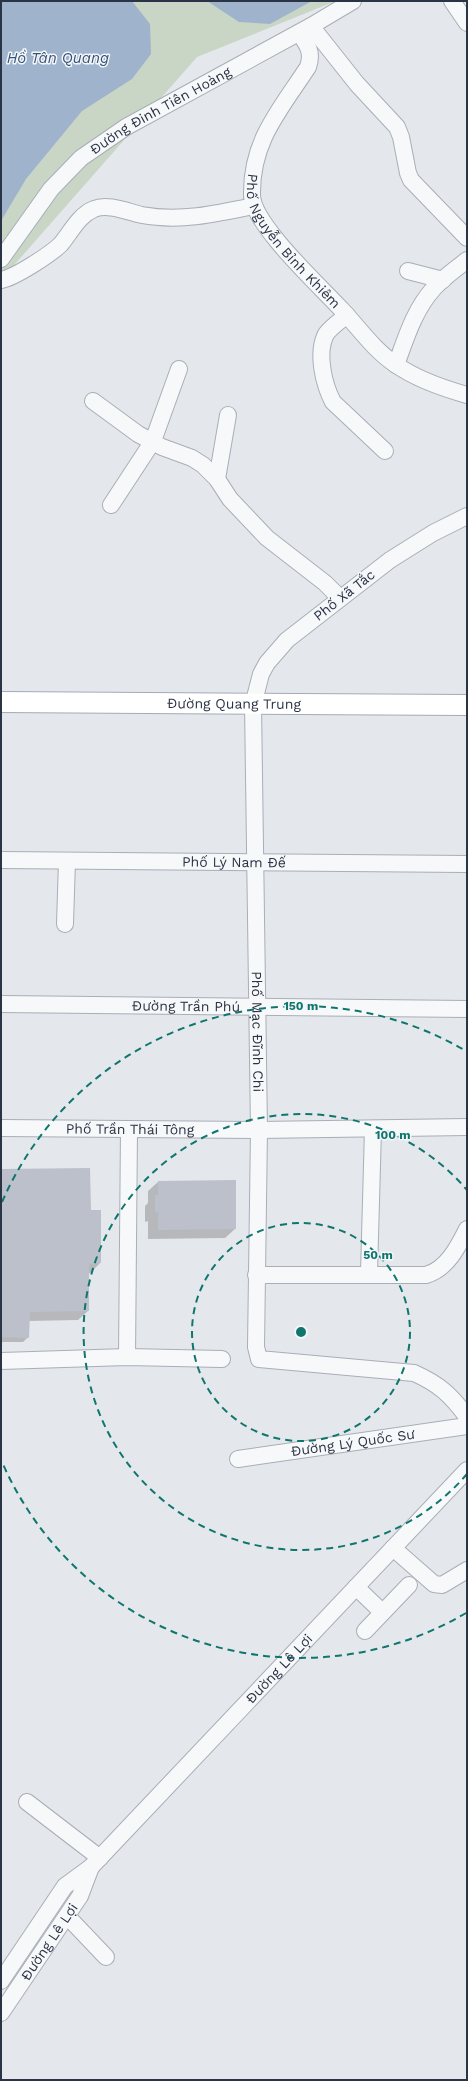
<svg xmlns="http://www.w3.org/2000/svg" width="468" height="2081" font-family="'Work Sans',sans-serif">
<rect width="100%" height="100%" fill="#e4e7ec"/>
<path fill="#c9d6c5" d="M 1,1 L 336,1 L 197,57 L 1,280 Z"/>
<path fill="#9fb4cc" d="M 1,1 L 132,1 L 150,24 L 151,54 L 132,79 L 82,111 L 26,179 L 1,221 Z
M 207,1 L 312,1 L 270,24 L 239,22 Z"/>
<path fill="#0003" d="M 1,1170 L 90,1211 L 100,1263 L 90,1273 L 88,1273 L 88,1311 L 78,1320 L 29,1321 L 28,1337 L 23,1342 L 1,1342 Z
M 158,1182 L 235,1229 L 225,1238 L 148,1239 L 148,1221 L 145,1222 L 145,1206 L 148,1203 L 148,1191 Z"/>
<path fill="#bbc0ca" d="M 90,1168 L 91,1210 L 101,1210 L 101,1263 L 89,1264 L 89,1311 L 30,1312 L 29,1338 L 1,1337 L 1,1169 Z
M 236,1180 L 236,1229 L 158,1230 L 158,1212 L 155,1213 L 155,1195 L 158,1195 L 158,1181 Z"/>
<g fill="none" stroke-linecap="round" stroke-linejoin="round">
<defs>
<g id="minor">
<path d="M 452,1 L 467,23"/>
<path d="M 311,26 L 357,84 L 397,127 L 401,137 L 408,173 L 411,180 L 467,238"/>
<path id="s1" d="M 299,33 C 308,45 313,53 308,67 C 280,110 251,141 252,195 C 252,224 321,287 342,310 C 359,328 374,350 395,364 C 416,379 442,388 467,395"/>
<path id="s2" d="M 1,259 L 51,189 L 81,158 L 126,127 L 311,26 L 353,1"/>
<path d="M 408,271 L 443,280"/>
<path d="M 1,280 C 14,278 51,254 61,244 C 71,232 79,215 94,209 C 108,203 128,212 142,215 C 179,222 216,214 253,206"/>
<path d="M 347,315 C 340,321 331,327 326,334 C 316,353 324,385 333,402 L 385,451"/>
<path d="M 396,365 C 406,338 414,310 434,288 C 444,277 456,269 467,260"/>
<path d="M 93,401 L 138,434 L 162,447 L 192,458 L 203,465 L 217,479 L 230,499 L 267,538 L 325,583 L 340,598"/>
<path d="M 217,479 L 228,415"/>
<path d="M 111,505 L 153,441 L 179,369"/>
<path id="s3" d="M 467,516 L 433,533 L 390,560 L 287,640 L 267,663 L 261,674 L 253,705 L 259,1130 L 256,1347 L 259,1359 L 414,1373 C 439,1384 451,1395 467,1417"/>
<path id="s4" d="M 1,860 L 467,864"/>
<path d="M 65,924 L 67,861"/>
<path id="s5" d="M 1,1004 L 467,1009"/>
<path id="s6" d="M 1,1128 L 259,1130 L 467,1127"/>
<path d="M 369,1273 L 373,1129"/>
<path d="M 256,1275 L 426,1275 C 447,1269 458,1247 467,1229"/>
<path d="M 127,1357 L 129,1129"/>
<path d="M 1,1361 L 127,1357 L 222,1359"/>
<path id="s7" d="M 238,1459 L 467,1426"/>
<path d="M 393,1548 L 434,1584 L 442,1585 L 467,1570"/>
<path d="M 356,1587 L 382,1612"/>
<path d="M 365,1631 L 409,1585"/>
<path d="M 27,1802 L 100,1858"/>
<path d="M 67,1916 L 106,1957"/>
<path id="s8" d="M 1,1981 L 65,1886 L 91,1867 L 467,1470"/>
<path id="s9" d="M 1,2013 L 80,1896 L 91,1867"/>
</g>
<g id="major">
<path id="s10" d="M 1,702 L 467,705"/>
</g>
</defs>
<use href="#minor" stroke="#a9aeb7" stroke-width="18"/>
<use href="#major" stroke="#a3abb8" stroke-width="22"/>
<use href="#minor" stroke="#f7f8fa" stroke-width="16"/>
<use href="#major" stroke="#fff" stroke-width="20"/>
</g>
<g fill="none" stroke="#0f766e" stroke-width="2" stroke-dasharray="7 5">
<circle cx="301" cy="1332" r="109"/>
<path d="M467 1474A218 218 0 1 1 467 1190"/>
<path d="M466 1613A326 326 0 0 1 2 1462M2 1202A326 326 0 0 1 466 1051"/>
</g>
<g text-anchor="middle" dominant-baseline="central" stroke-width="3" stroke-linejoin="round" paint-order="stroke">
<g font-size="14" fill="#2b3445" stroke="#f4f6f9">
<text stroke="none"><textPath href="#s2" startOffset="222">Đường Đinh Tiên Hoàng</textPath></text>
<text stroke="none"><textPath href="#s1" startOffset="240">Phố Nguyễn Bỉnh Khiêm</textPath></text>
<text transform="translate(344 595) rotate(-38)">Phố Xã Tắc</text>
<text stroke="none"><textPath href="#s10" startOffset="233">Đường Quang Trung</textPath></text>
<text stroke="none"><textPath href="#s4" startOffset="233">Phố Lý Nam Đế</textPath></text>
<text stroke="none"><textPath href="#s5" startOffset="185">Đường Trần Phú</textPath></text>
<text stroke="none"><textPath href="#s3" startOffset="621">Phố Mạc Đĩnh Chi</textPath></text>
<text stroke="none"><textPath href="#s6" startOffset="129">Phố Trần Thái Tông</textPath></text>
<text stroke="none"><textPath href="#s7" startOffset="116">Đường Lý Quốc Sư</textPath></text>
<text stroke="none"><textPath href="#s8" startOffset="420">Đường Lê Lợi</textPath></text>
<text stroke="none"><textPath href="#s9" startOffset="86">Đường Lê Lợi</textPath></text>
</g>
<g font-size="15" font-style="italic" fill="#34527a" stroke="#f4f6f9">
<text x="58" y="58">Hồ Tân Quang</text>
</g>
</g>
<circle cx="301" cy="1332" r="6" fill="#0f766e" stroke="#f4f6f9" stroke-width="2"/>
<g font-size="12" text-anchor="middle" font-weight="bold" fill="#0f766e" stroke="#f4f6f9" stroke-width="3" stroke-linejoin="round" paint-order="stroke">
<text x="301" y="1010">150 m</text>
<text x="393" y="1139">100 m</text>
<text x="378" y="1259">50 m</text>
</g>
<rect width="468" height="2081" fill="none" stroke="#2b3445" stroke-width="4"/>
</svg>
